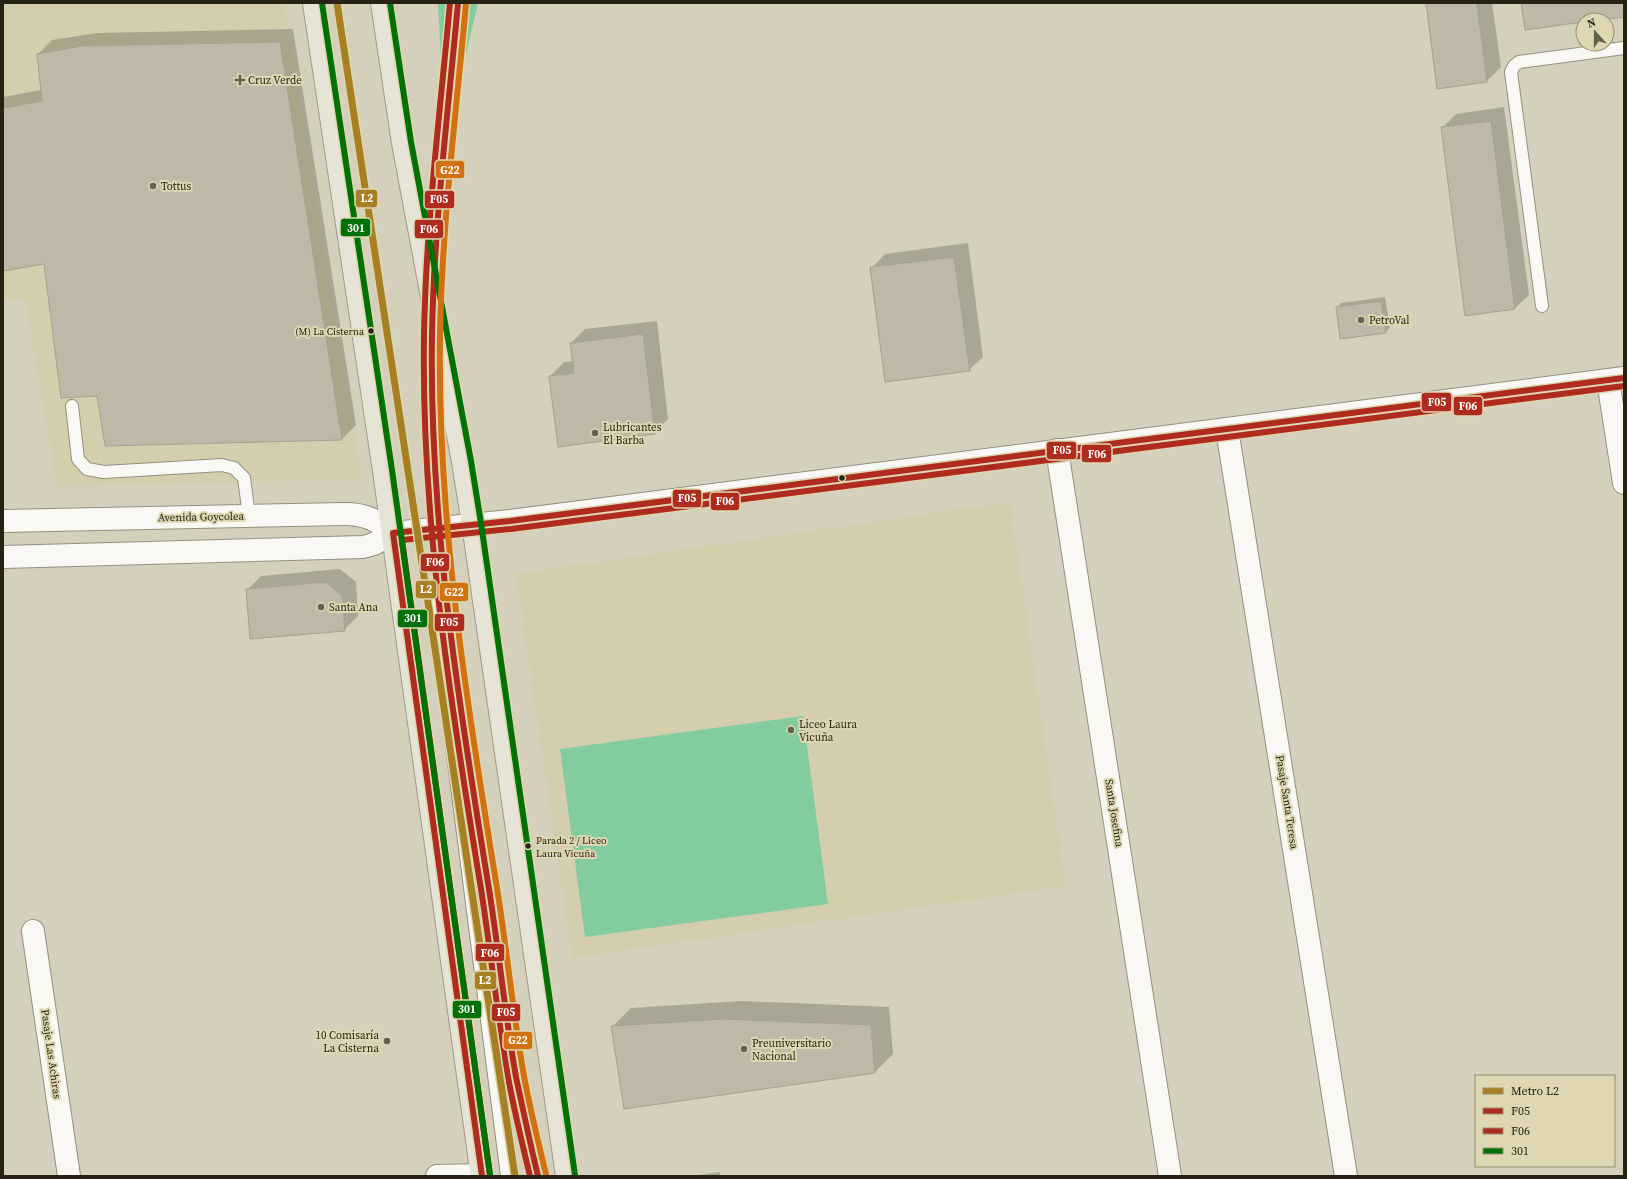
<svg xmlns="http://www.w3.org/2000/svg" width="1627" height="1179" font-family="'Source Serif 4',serif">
<rect width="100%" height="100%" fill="#d4d0bc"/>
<path fill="#d5cead" d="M 3,3 L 285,3 L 362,479 L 57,487 L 25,299 L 3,300 Z
M 1010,502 L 1066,886 L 572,958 L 516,574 Z"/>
<path fill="#83cc9f" d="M 438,3 L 478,3 L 464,62 L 441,61 Z
M 803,716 L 828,904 L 585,937 L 560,749 Z"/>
<path fill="#0003" d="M 1427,3 L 1492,3 L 1501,67 L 1487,81 Z
M 293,29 L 356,425 L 342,439 L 45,263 L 3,270 L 3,97 L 41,90 L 38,54 L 52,40 L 97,33 Z
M 1504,107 L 1529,295 L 1515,308 L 1442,128 L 1456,114 Z
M 968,243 L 983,357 L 969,370 L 872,268 L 885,254 Z
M 1385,297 L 1390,328 L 1385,332 L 1337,308 L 1341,303 Z
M 657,321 L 668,419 L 655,433 L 550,376 L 564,362 L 573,361 L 571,343 L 585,329 Z
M 340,569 L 356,582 L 358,616 L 344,630 L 247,590 L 261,576 Z
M 742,1001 L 889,1007 L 893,1054 L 875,1072 L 613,1026 L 631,1008 Z
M 720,1172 L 720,1176 L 693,1176 Z"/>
<path fill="#bfb8a9" stroke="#a6a092" d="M 1426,3 L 1477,3 L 1487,82 L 1437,89 Z
M 1521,3 L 1624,3 L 1624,17 L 1600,20 L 1583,20 L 1583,22 L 1525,30 Z
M 280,42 L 342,440 L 105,446 L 97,396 L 61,398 L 44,264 L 3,271 L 3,108 L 42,101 L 37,54 L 82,46 Z
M 1491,121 L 1515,309 L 1465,316 L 1441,127 Z
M 954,257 L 970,371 L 885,382 L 870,267 Z
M 1381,301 L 1386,333 L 1340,339 L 1336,307 Z
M 643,334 L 655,434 L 558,447 L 549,376 L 574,373 L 570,343 Z
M 326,582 L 342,596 L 345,631 L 250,639 L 246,589 Z
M 723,1019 L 871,1025 L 875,1073 L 624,1109 L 611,1026 Z"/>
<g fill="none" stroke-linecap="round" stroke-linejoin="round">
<defs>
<path id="service" d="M 1542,306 L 1511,72 L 1514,66 L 1519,62 L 1624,48
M 72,406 L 78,459 L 87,469 L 104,472 L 222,465 L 234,468 L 244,478 L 249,516
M 446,596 L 472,789 L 489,891 L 516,1075 L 524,1115 L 538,1176
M 433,599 L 507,1176"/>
<path id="minor" d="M 1608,380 L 1624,483
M 1227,429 L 1346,1176
M 1057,450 L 1170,1176
M 33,931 L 69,1176
M 437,1176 L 482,1175"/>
<path id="tertiary" d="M 3,521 L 345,514 C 365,514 377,520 393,533
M 3,557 L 363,547 L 374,544 L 393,533 L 510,521 L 1624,378"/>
<path id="primary" d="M 314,3 L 384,471 L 482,1176
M 382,3 L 403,143 L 463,462 L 473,524 L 567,1176"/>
</defs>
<use href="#service" stroke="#939081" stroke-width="14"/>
<use href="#minor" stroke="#939081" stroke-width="24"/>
<use href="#tertiary" stroke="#939081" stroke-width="24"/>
<use href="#primary" stroke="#9f9a81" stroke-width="24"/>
<use href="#service" stroke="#f9f8f5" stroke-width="12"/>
<use href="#minor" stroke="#f9f8f5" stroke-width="22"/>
<use href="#tertiary" stroke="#f9f8f5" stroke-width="22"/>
<use href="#primary" stroke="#e6e4d7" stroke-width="22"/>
<defs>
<path id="bus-1" d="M 458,3 C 448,113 434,224 432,335 C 429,521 459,706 489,889 C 499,952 505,1015 516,1077 C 523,1110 530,1143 538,1176
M 482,1176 L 393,533 L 510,521 L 1624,378"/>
<path id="bus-2" d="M 450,3 C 440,113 426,224 424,335 C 421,521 451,706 481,889 C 491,952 497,1015 508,1077 C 514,1110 522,1143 530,1176
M 490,1175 L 402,540 L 511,529 L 1624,386"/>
<path id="bus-3" d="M 322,3 L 392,470 L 490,1175
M 390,3 L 411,142 L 471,461 L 481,523 L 575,1175"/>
<path id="bus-4" d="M 466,4 C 456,114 442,224 440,335 C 437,520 467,705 497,888 C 507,950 513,1014 524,1076 C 530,1109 538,1141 546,1174"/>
</defs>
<use href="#bus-1" stroke="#ded7b1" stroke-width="9"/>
<use href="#bus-2" stroke="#ded7b1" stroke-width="9"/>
<use href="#bus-3" stroke="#ded7b1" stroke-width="9"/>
<use href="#bus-4" stroke="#ded7b1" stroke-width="9"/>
<use href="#bus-1" stroke="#af2b1e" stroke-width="6"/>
<use href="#bus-2" stroke="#af2b1e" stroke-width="6"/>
<use href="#bus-3" stroke="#007106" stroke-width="6"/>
<use href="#bus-4" stroke="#d1710f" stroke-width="6"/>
<defs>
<path id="metro-1" d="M 337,3 L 515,1176"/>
</defs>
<use href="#metro-1" stroke="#ded7b1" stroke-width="10"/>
<use href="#metro-1" stroke="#a88024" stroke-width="7"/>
</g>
<g fill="#63604f" stroke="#ded7b1" stroke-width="1.5">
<path d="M238 74h4v4h4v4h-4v4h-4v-4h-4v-4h4z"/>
<circle cx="153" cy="186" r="4"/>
<circle cx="1361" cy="320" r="4"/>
<circle cx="595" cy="433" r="4"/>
<circle cx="321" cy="607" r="4"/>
<circle cx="791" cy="730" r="4"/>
<circle cx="387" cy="1041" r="4"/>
<circle cx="744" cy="1049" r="4"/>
</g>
<g fill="#262315" stroke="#ded7b1" stroke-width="1.5">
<circle cx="371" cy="331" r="3.5"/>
<circle cx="842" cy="478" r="3.5"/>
<circle cx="528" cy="846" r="3.5"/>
</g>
<g text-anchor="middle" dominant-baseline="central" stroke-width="4" stroke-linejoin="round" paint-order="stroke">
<g font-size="10" fill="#262315" stroke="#ded7b1" text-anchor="end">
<text x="364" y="331">(M) La Cisterna</text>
<text x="536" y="840" text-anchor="start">Parada 2 / Liceo<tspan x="536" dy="13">Laura Vicuña</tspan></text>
</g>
<g font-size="11" fill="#262315" stroke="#ded7b1" text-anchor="start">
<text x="248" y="80">Cruz Verde</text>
<text x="161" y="186">Tottus</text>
<text x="1369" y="320">PetroVal</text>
<text x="603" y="427">Lubricantes<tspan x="603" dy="13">El Barba</tspan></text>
<text x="329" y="607">Santa Ana</text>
<text x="799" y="724">Liceo Laura<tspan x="799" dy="13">Vicuña</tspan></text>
<text x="379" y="1035" text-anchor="end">10 Comisaría<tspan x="379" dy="13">La Cisterna</tspan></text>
<text x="752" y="1043">Preuniversitario<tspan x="752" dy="13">Nacional</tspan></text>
</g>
<g font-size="11" fill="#262315" stroke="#ded7b1">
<text transform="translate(201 517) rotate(-1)">Avenida Goycolea</text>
<text transform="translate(1287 802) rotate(81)">Pasaje Santa Teresa</text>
<text transform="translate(1114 813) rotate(81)">Santa Josefina</text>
<text transform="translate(51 1054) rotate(82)">Pasaje Las Achiras</text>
</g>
</g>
<g stroke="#ded7b1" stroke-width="1.5">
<rect x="435" y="160" width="30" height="19" rx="4" fill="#d1710f"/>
<rect x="355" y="189" width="23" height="19" rx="4" fill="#a88024"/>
<rect x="424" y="190" width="31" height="19" rx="4" fill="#af2b1e"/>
<rect x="340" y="218" width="31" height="19" rx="4" fill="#007106"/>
<rect x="414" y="219" width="30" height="20" rx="4" fill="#af2b1e"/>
<rect x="1421" y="392" width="31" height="20" rx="4" fill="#af2b1e"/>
<rect x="1453" y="396" width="30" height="20" rx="4" fill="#af2b1e"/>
<rect x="1046" y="441" width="31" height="19" rx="4" fill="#af2b1e"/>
<rect x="1081" y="444" width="31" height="19" rx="4" fill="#af2b1e"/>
<rect x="672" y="489" width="30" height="19" rx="4" fill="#af2b1e"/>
<rect x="710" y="492" width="30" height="19" rx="4" fill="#af2b1e"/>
<rect x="420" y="553" width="30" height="19" rx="4" fill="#af2b1e"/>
<rect x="415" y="580" width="22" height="19" rx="4" fill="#a88024"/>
<rect x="439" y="582" width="30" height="20" rx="4" fill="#d1710f"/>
<rect x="397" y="609" width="31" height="19" rx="4" fill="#007106"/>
<rect x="434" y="613" width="31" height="19" rx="4" fill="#af2b1e"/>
<rect x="475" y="943" width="30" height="19" rx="4" fill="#af2b1e"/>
<rect x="474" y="971" width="23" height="19" rx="4" fill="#a88024"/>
<rect x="452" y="1000" width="30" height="19" rx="4" fill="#007106"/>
<rect x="491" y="1003" width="30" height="19" rx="4" fill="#af2b1e"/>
<rect x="503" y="1031" width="30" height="19" rx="4" fill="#d1710f"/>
</g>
<g font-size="11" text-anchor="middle" font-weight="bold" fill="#fff">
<text x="450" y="174">G22</text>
<text x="367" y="202">L2</text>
<text x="439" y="203">F05</text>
<text x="356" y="232">301</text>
<text x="429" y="233">F06</text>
<text x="1437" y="406">F05</text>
<text x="1468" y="410">F06</text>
<text x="1062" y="454">F05</text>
<text x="1097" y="458">F06</text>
<text x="687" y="502">F05</text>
<text x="725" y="505">F06</text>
<text x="435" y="566">F06</text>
<text x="426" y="593">L2</text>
<text x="454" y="596">G22</text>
<text x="413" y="622">301</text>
<text x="449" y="626">F05</text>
<text x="490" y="957">F06</text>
<text x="485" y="984">L2</text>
<text x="467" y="1013">301</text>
<text x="506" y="1016">F05</text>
<text x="518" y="1044">G22</text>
</g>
<rect width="1627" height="1179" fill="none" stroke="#262315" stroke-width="8"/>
<rect x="1475" y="1075" width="140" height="92" fill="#ded7b1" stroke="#948f73"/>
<rect x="1483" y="1088" width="20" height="6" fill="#a88024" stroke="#948f73"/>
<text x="1511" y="1095" font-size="12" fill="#262315">Metro L2</text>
<rect x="1483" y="1108" width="20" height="6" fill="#af2b1e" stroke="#948f73"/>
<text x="1511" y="1115" font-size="12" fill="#262315">F05</text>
<rect x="1483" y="1128" width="20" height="6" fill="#af2b1e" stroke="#948f73"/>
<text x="1511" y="1135" font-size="12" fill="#262315">F06</text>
<rect x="1483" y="1148" width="20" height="6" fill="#007106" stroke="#948f73"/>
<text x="1511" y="1155" font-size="12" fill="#262315">301</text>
<g transform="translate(1595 32) rotate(339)"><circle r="19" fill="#ded7b1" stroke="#948f73"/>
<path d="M0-3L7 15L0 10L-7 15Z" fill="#63604f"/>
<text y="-6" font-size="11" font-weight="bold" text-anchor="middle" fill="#262315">N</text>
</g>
</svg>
